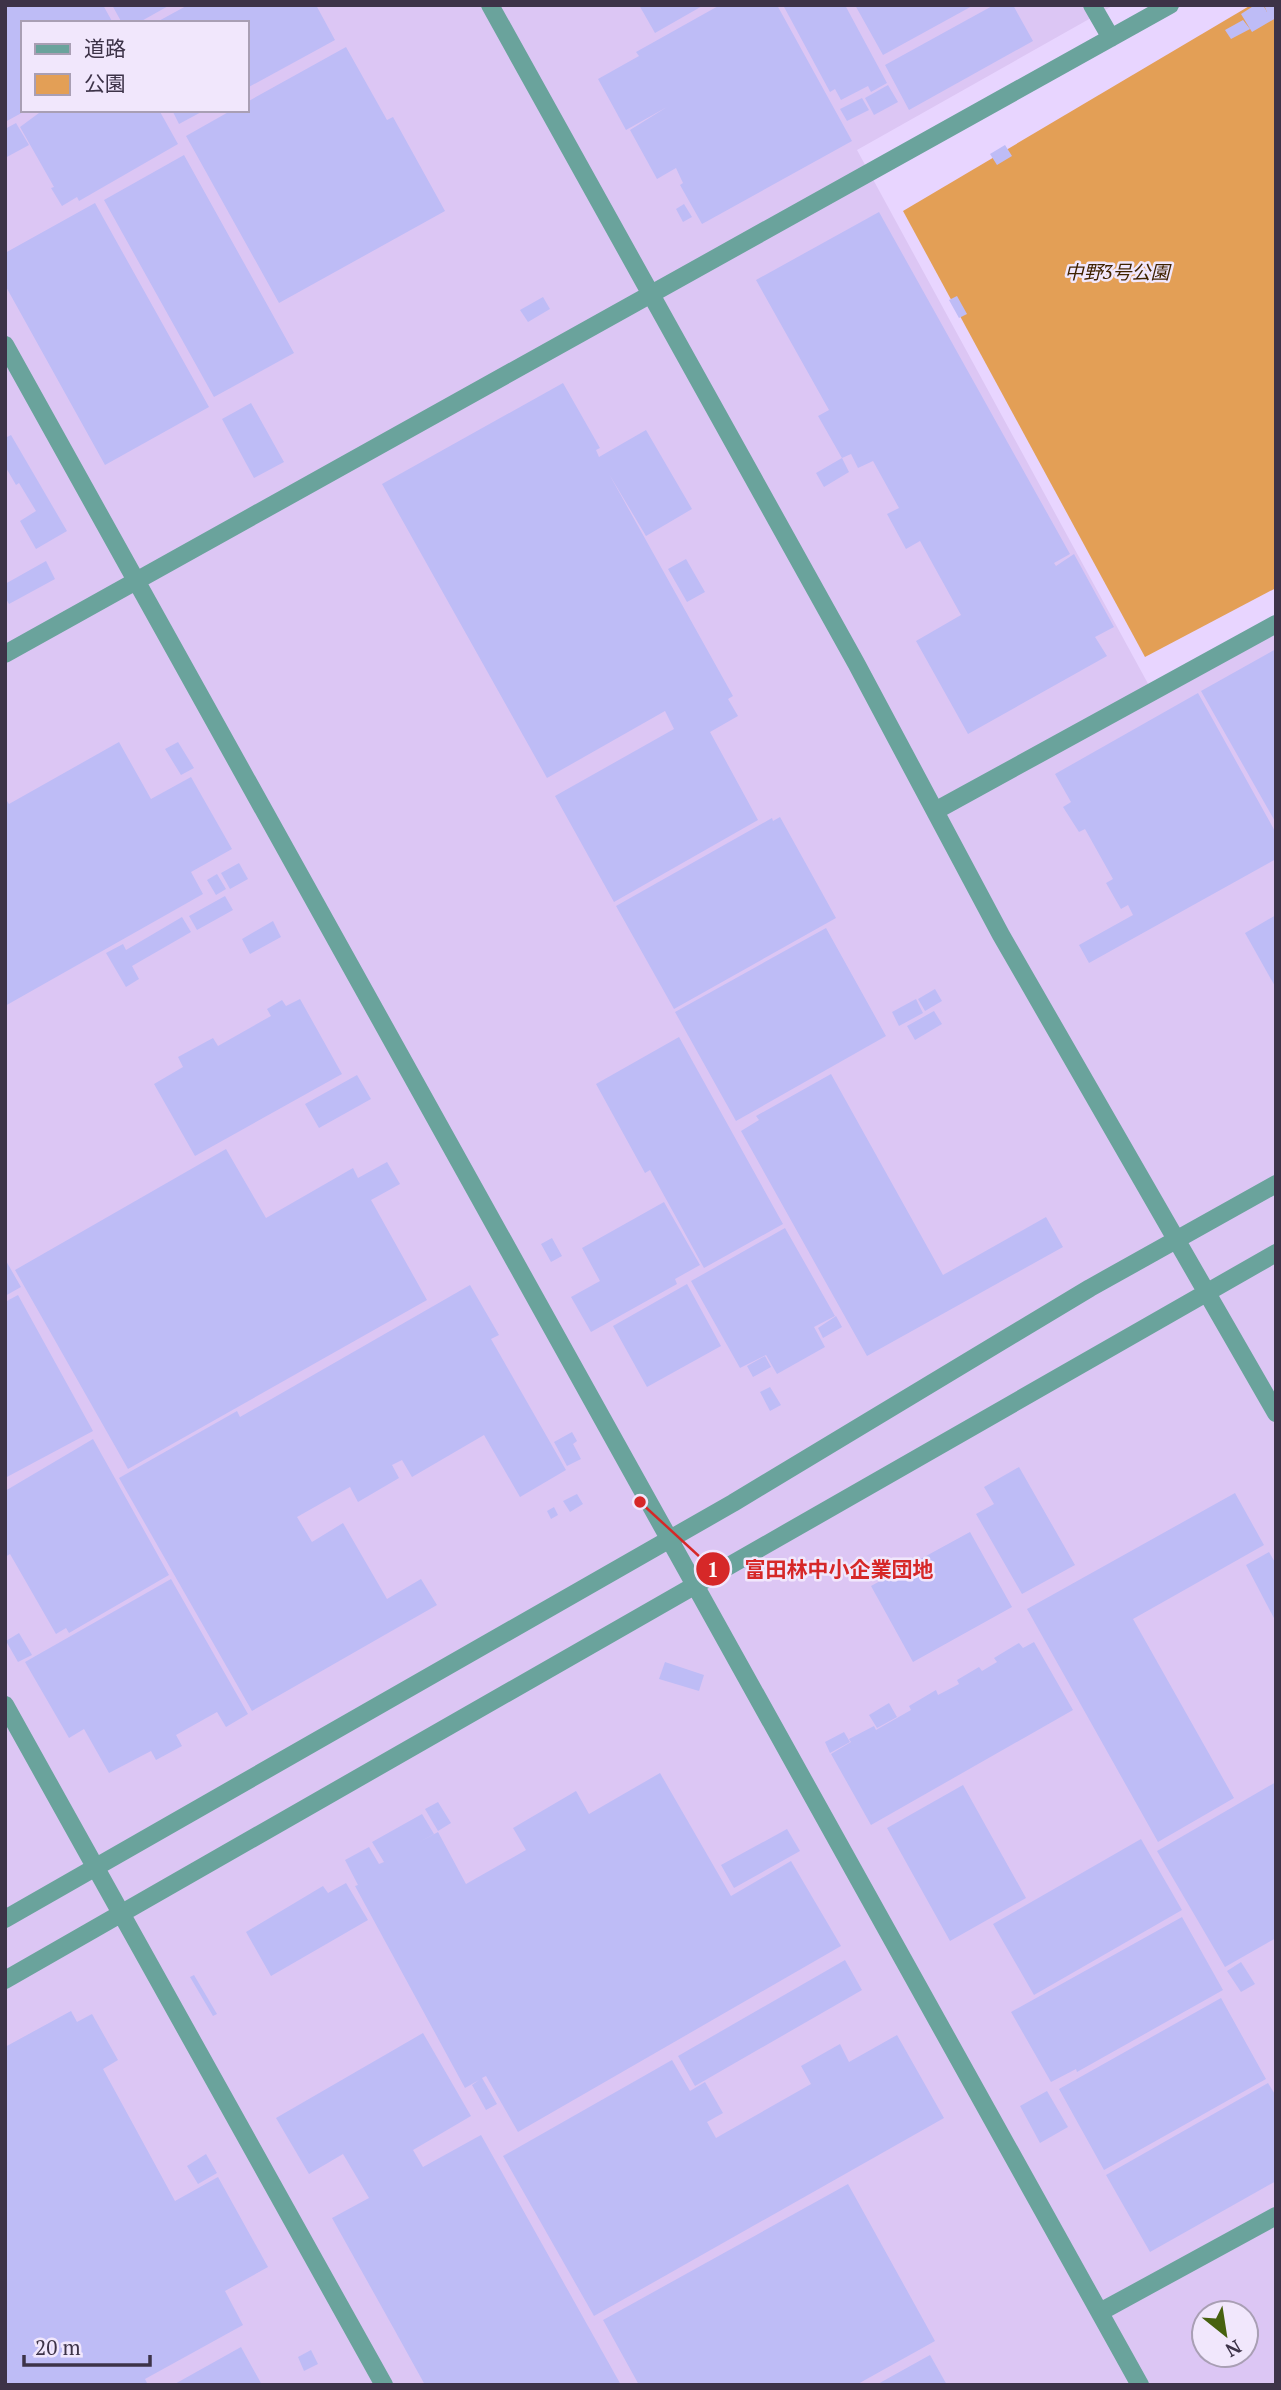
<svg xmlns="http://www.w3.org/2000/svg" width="1281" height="2390" font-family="'PT Serif','Noto Sans JP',serif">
<rect width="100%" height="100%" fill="#e8d5ff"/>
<path fill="#dcc6f4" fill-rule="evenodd" d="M 5,5 L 1114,5 L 857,150 L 1152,691 L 1276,627 L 1276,2385 L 5,2385 ZM 23,23 L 247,23 L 247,110 L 23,110 ZM 1204,2313 L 1246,2313 L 1246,2355 L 1204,2355 Z"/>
<path fill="#e39f56" d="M 1251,5 L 1276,5 L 1276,588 L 1145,657 L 903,211 Z"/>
<path fill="#bebcf6" d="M 5,5 L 103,5 L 113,23 L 23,23 L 23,110 L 27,110 L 5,122 Z
M 112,5 L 170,5 L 138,23 L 122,23 Z
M 188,5 L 316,5 L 335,40 L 247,88 L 247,23 L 155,23 Z
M 639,5 L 704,5 L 655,33 Z
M 720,5 L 777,5 L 852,141 L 702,224 L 680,185 L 683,183 L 676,168 L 657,179 L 630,130 L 667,107 L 626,130 L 598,79 L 639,56 L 636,52 Z
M 783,5 L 845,5 L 887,83 L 871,92 L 868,86 L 841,100 L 835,89 L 830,92 Z
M 855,5 L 974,5 L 883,55 Z
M 994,5 L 1013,5 L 1033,41 L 909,110 L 885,65 Z
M 1255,5 L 1263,5 L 1267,12 L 1264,5 L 1276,5 L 1276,18 L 1252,32 L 1241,14 Z
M 1243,20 L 1250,29 L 1231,39 L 1225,30 Z
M 346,47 L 387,120 L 393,117 L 445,211 L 279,303 L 186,136 L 232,110 L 247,110 L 247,102 Z
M 888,85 L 898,102 L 874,115 L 865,98 Z
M 862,98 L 869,110 L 847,121 L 840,109 Z
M 43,110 L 159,110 L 178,144 L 79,201 L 77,197 L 62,206 L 51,188 L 54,187 L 20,127 Z
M 172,110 L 205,110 L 179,124 Z
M 16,123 L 29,145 L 5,158 L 5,129 Z
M 1005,145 L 1012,156 L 997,165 L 990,154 Z
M 184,155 L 294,353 L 214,397 L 104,200 Z
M 95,203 L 209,407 L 105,465 L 5,285 L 5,253 Z
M 684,204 L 692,217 L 683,222 L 676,209 Z
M 879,212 L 1070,554 L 1054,563 L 1056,566 L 1074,554 L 1114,627 L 1095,637 L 1107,656 L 968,734 L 916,641 L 961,615 L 920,541 L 906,549 L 887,514 L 899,508 L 873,461 L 858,468 L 851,454 L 842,458 L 818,416 L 829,410 L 756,280 Z
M 957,296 L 967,314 L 959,318 L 949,300 Z
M 543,297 L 550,309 L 528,322 L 520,310 Z
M 563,383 L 600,448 L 596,450 L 599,457 L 646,430 L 692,509 L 646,536 L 609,474 L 733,696 L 728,699 L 738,716 L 710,732 L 758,820 L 614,902 L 555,796 L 674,729 L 665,711 L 547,778 L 382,484 Z
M 251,403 L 284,462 L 254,478 L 222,419 Z
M 11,435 L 67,531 L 36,549 L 20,521 L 36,511 L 19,483 L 16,485 L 5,466 L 5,438 Z
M 842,458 L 849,472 L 824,487 L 816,473 Z
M 686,559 L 705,592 L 687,602 L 668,569 Z
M 46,561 L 55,579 L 9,604 L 5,597 L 5,584 Z
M 1276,649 L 1276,823 L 1201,691 Z
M 1198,693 L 1276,833 L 1276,859 L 1089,963 L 1079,945 L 1133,915 L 1128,905 L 1121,909 L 1106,883 L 1113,879 L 1085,829 L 1079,832 L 1063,807 L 1071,802 L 1055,774 Z
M 119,742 L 151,799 L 191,777 L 232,849 L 191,872 L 203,894 L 5,1006 L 5,798 L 9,804 Z
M 178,742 L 194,768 L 181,775 L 165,749 Z
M 780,817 L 836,918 L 674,1009 L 616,906 L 772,818 L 773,821 Z
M 239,863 L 248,879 L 230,889 L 221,873 Z
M 217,874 L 226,889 L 216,895 L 207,880 Z
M 225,896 L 233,910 L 197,930 L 189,916 Z
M 1276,915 L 1276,988 L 1245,933 Z
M 182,917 L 191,932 L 132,966 L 139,979 L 126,987 L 106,953 L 123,944 L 126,950 Z
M 273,921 L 281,937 L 250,954 L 242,939 Z
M 826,928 L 886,1036 L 736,1121 L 675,1012 Z
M 935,989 L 942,1001 L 925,1011 L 918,999 Z
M 300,999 L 342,1074 L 195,1156 L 154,1084 L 183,1067 L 178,1057 L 213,1038 L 218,1046 L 271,1016 L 267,1009 L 282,1000 L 286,1006 Z
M 916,999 L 923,1013 L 899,1026 L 892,1012 Z
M 934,1011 L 942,1024 L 915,1040 L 907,1026 Z
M 679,1037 L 783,1224 L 704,1268 L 650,1170 L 645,1173 L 596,1084 Z
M 831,1074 L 943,1275 L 1046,1217 L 1063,1247 L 867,1356 L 741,1131 L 759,1120 L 756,1116 Z
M 357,1075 L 371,1099 L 319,1128 L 305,1104 Z
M 226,1149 L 266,1218 L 353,1168 L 358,1178 L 387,1162 L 400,1184 L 371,1200 L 427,1300 L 128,1469 L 15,1270 Z
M 664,1202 L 700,1265 L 675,1279 L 677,1284 L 591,1332 L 571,1297 L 600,1281 L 582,1248 Z
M 785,1228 L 835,1316 L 814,1327 L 825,1347 L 777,1374 L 766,1355 L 740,1368 L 691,1281 Z
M 552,1238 L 562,1256 L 551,1262 L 541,1244 Z
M 5,1259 L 21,1287 L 5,1296 Z
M 687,1284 L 721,1346 L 647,1387 L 613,1326 Z
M 470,1285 L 499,1335 L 491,1339 L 566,1470 L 520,1497 L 484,1435 L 412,1477 L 402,1460 L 392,1465 L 399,1478 L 358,1502 L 350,1487 L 297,1517 L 312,1542 L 343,1523 L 387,1599 L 421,1579 L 437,1605 L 252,1711 L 119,1478 L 237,1411 L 240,1417 Z
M 18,1295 L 93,1431 L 5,1478 L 5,1302 Z
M 836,1316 L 842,1327 L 823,1338 L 818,1328 Z
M 765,1356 L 771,1367 L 753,1377 L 747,1366 Z
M 770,1387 L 781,1405 L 770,1411 L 760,1392 Z
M 572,1432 L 577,1441 L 573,1444 L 581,1459 L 567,1466 L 554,1442 Z
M 93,1439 L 169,1575 L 69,1633 L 66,1628 L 56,1634 L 10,1554 L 5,1557 L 5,1491 Z
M 1019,1467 L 1075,1565 L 1022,1594 L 976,1514 L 994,1504 L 984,1487 Z
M 1235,1493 L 1264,1545 L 1133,1619 L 1234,1798 L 1158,1842 L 1027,1609 Z
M 577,1494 L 583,1504 L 570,1512 L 563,1501 Z
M 554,1507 L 558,1515 L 551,1519 L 547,1511 Z
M 970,1532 L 1012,1607 L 913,1662 L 871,1586 Z
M 1269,1552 L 1276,1564 L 1276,1622 L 1246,1565 Z
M 171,1579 L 248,1714 L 226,1727 L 217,1712 L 176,1735 L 182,1746 L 156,1760 L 151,1751 L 109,1773 L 84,1729 L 69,1738 L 25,1662 Z
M 19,1633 L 32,1655 L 18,1662 L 6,1641 Z
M 1034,1642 L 1073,1710 L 871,1825 L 831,1754 L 851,1742 L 849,1739 L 874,1726 L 876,1730 L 911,1710 L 909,1706 L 936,1690 L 938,1695 L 959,1684 L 957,1680 L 979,1667 L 982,1671 L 997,1662 L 994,1658 L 1019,1643 L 1023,1648 Z
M 665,1662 L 704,1675 L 699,1691 L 659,1679 Z
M 889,1703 L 897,1717 L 877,1728 L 869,1715 Z
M 844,1732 L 850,1742 L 830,1753 L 825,1742 Z
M 660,1773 L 731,1896 L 791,1861 L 841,1946 L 518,2132 L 486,2076 L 482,2078 L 497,2104 L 486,2110 L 472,2085 L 479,2080 L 465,2088 L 355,1886 L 358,1885 L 345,1860 L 369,1847 L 379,1864 L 384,1862 L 372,1842 L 422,1814 L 434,1834 L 418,1843 L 438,1832 L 466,1884 L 526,1850 L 513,1828 L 576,1791 L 589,1814 Z
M 1276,1782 L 1276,1938 L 1225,1967 L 1157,1851 Z
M 963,1785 L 1026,1898 L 950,1941 L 887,1828 Z
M 438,1802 L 451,1823 L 438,1831 L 425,1809 Z
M 787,1829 L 800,1851 L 734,1888 L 721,1865 Z
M 1141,1839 L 1182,1910 L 1034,1995 L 993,1924 Z
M 346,1883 L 368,1920 L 271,1976 L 246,1932 L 323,1886 L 328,1893 Z
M 1182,1917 L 1223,1990 L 1077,2072 L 1076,2069 L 1051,2082 L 1011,2012 Z
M 845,1960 L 862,1990 L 695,2086 L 678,2056 Z
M 1241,1962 L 1255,1984 L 1241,1992 L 1227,1971 Z
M 194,1975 L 217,2014 L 213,2016 L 190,1977 Z
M 1221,1998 L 1266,2079 L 1104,2170 L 1059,2089 Z
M 71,2011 L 77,2022 L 92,2014 L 118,2060 L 103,2069 L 175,2201 L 218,2177 L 268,2267 L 225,2291 L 243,2325 L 145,2379 L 148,2385 L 5,2385 L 5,2047 Z
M 423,2033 L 471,2116 L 413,2150 L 423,2167 L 481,2135 L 621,2385 L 425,2385 L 394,2329 L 332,2218 L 369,2198 L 343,2154 L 309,2174 L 276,2118 Z
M 897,2035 L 944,2118 L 594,2316 L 503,2156 L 672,2060 L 690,2091 L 705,2082 L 723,2113 L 707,2122 L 716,2138 L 811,2084 L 801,2066 L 840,2044 L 849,2062 Z
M 1268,2083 L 1276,2096 L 1276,2181 L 1150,2252 L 1106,2175 Z
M 1047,2091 L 1068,2127 L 1040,2143 L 1020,2106 Z
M 206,2154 L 217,2173 L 198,2184 L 187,2166 Z
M 848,2184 L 935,2341 L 856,2385 L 639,2385 L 603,2320 Z
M 241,2347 L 262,2385 L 173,2385 Z
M 311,2350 L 318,2364 L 304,2371 L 298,2357 Z
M 930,2355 L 947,2385 L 876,2385 Z"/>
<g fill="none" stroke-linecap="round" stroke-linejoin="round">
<path stroke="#6aa39c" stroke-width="18" d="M 490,5 L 856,663 L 1001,935 L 1276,1413
M 1092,5 L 1111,38
M 5,345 L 1140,2385
M 5,654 L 1170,5
M 935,811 L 1276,624
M 5,1705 L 384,2385
M 5,1919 L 733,1503 L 1090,1288 L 1276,1184
M 5,1980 L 1276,1253
M 1100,2312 L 1276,2216"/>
</g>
<g text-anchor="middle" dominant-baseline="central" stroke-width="5" stroke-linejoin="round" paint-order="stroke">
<g font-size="19" font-style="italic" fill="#3f2200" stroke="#f1e7fc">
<text x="1117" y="271">中野3号公園</text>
</g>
</g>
<path fill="none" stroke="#d62828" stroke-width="2.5" d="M640 1502L713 1569"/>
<g fill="#d62828" stroke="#f1e7fc" stroke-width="2.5">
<circle cx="640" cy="1502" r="7"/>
<circle cx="713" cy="1569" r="18"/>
</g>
<g font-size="21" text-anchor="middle" font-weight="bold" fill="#fff">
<text x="713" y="1577">1</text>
</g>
<g font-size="21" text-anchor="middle" font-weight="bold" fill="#d62828" stroke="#f1e7fc" stroke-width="5" stroke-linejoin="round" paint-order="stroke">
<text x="839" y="1577">富田林中小企業団地</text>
</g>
<rect width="1281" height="2390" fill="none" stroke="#3d3348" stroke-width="14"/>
<rect x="21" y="21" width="228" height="91" fill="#f1e7fc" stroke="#a99fb4" stroke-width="2"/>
<rect x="35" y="44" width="35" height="10" fill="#6aa39c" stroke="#a99fb4" stroke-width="2"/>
<text x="84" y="56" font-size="21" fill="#3d3348">道路</text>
<rect x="35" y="74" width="35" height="21" fill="#e39f56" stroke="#a99fb4" stroke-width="2"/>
<text x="84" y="91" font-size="21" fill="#3d3348">公園</text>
<g transform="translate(1225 2334) rotate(150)"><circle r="33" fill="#f1e7fc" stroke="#a99fb4" stroke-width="2"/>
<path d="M0-5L12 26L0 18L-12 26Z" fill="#47610f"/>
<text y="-10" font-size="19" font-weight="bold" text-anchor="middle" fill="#3d3348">N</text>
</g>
<path d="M24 2355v10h126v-10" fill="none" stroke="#3d3348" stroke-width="3.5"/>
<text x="35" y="2355" font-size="21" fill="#3d3348" stroke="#f1e7fc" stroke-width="5" paint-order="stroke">20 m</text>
</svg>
